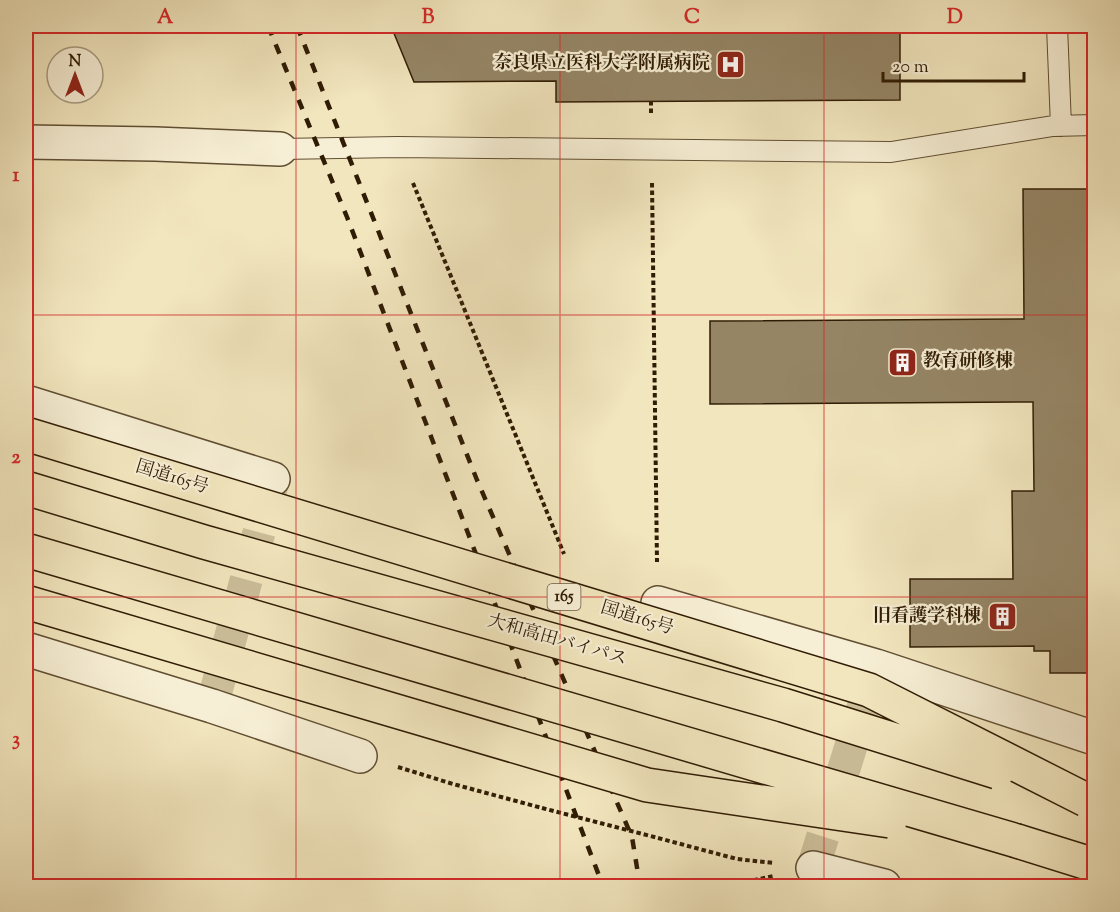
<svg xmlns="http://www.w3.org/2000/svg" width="1120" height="912" font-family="'Sorts Mill Goudy','Noto Serif JP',serif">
<rect width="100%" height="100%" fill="#f2e6be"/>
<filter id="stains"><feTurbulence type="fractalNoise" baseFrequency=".00333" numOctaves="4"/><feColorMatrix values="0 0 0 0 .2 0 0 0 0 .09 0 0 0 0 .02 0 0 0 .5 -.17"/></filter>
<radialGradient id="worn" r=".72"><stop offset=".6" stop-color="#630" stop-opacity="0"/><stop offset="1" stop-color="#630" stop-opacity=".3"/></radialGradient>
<path fill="#958565" stroke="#301c04" stroke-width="1.5" d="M 391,26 L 900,26 L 900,100 L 556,102 L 556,81 L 414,82 Z
M 1023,189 L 1095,189 L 1095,673 L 1050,673 L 1050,651 L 1034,651 L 1034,646 L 910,647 L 910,579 L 1013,579 L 1012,491 L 1034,491 L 1033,402 L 710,404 L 710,321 L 1024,319 Z"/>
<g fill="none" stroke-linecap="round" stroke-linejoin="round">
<path stroke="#cbbe99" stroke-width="33" stroke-dasharray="33 16" stroke-linecap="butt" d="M 212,706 L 273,481
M 813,868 L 876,666"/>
<defs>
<path id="service" d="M 1057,26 L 1061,126
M 280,149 L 398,147 L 891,152 L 1053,126 L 1094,125"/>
<path id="minor" d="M 26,142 L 155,144 L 280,149
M 26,402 L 273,479
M 658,603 L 876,666 L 1094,738
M 26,649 L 212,706 L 360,756
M 813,868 L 884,886"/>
<path id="trunk" d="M 1017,841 L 1094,865"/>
</defs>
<use href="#service" stroke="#604e32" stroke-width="22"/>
<use href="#minor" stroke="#604e32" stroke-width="36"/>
<use href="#trunk" stroke="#301c04" stroke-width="36"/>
<path stroke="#301c04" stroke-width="4" stroke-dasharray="4.5 3" stroke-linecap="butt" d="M 651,101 L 651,115
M 413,183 L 564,554
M 652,183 L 657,562
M 398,767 L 453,784 L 542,808
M 658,838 L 737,859 L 774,863
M 724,886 L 774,876"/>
<use href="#service" stroke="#f7efd5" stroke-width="20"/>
<use href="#minor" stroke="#f7efd5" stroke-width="33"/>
<use href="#trunk" stroke="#f2e6be" stroke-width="33"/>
<path stroke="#301c04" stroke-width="4.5" stroke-dasharray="10 10" stroke-linecap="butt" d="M 268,26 L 347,217 L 603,886
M 297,26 L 477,480 L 632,837 L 640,886"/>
<defs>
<path id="trunk-bridge" d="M 26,434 L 869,690 L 1086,800
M 26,488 L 204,542 L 783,705 L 997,772
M 26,550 L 1017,841
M 26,602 L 647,785 L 890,821"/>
</defs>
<use href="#trunk-bridge" stroke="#301c04" stroke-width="36" stroke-linecap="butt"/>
<path stroke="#301c04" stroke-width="4" stroke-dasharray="4.5 3" stroke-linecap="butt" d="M 542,808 L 658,838"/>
<use href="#trunk-bridge" stroke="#f2e6be" stroke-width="33"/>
</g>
<path fill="none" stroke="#d62828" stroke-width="1.5" stroke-opacity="0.55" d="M 296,26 L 296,886M 560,26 L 560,886M 824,26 L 824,886M 26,315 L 1094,315M 26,597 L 1094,597"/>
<defs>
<symbol id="hospital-square" viewBox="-11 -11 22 22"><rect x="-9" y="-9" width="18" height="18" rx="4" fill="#8f2418" stroke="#f7efd5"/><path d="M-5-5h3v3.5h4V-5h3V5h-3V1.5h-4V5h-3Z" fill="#fff"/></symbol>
<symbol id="building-square" viewBox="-11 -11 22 22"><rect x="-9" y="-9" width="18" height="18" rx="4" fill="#8f2418" stroke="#f7efd5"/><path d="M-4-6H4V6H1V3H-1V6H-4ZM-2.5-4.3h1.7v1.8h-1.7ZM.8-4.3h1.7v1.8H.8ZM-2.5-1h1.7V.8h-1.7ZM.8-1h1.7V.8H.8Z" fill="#fff"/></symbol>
</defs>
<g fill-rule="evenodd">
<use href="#hospital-square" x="714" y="48" width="33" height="33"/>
<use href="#building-square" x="886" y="346" width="33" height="33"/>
<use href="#building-square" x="986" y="600" width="33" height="33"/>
</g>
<g text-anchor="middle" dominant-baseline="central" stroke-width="4.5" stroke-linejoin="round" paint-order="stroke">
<rect fill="#f7efd5" stroke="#6c5b43" stroke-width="1.5" x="547.5" y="584" width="33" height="26" rx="4.5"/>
<g font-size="16" font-weight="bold" fill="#301c04">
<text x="564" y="597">165</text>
</g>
<g font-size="18" font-weight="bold" fill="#301c04" stroke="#f7efd5" text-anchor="end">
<text x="710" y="64">奈良県立医科大学附属病院</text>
<text x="923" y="362" text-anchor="start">教育研修棟</text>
<text x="981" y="617">旧看護学科棟</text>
</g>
<g font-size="18" fill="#301c04" stroke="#f7efd5">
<text transform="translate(172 478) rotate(17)">国道165号</text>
<text transform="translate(637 619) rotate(17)">国道165号</text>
<text transform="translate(557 641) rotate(16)">大和高田バイパス</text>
</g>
</g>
<rect width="1120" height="912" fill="none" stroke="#f2e6be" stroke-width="66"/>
<g transform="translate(75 75)"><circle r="28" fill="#f7efd5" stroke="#a79b81" stroke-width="1.5"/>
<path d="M0-4.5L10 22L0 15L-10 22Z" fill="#8f2418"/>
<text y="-9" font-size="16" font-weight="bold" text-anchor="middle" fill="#301c04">N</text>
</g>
<path d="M883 72v9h141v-9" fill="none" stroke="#301c04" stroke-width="3"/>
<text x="892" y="72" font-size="18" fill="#301c04" stroke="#f7efd5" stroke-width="4.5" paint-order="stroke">20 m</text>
<rect x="33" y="33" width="1054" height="846" fill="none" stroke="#d62828" stroke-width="2"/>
<g font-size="20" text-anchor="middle" font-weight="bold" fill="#d62828">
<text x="165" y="23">A</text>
<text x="428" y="23">B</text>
<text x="692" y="23">C</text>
<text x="955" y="23">D</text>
<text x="16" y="181">1</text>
<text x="16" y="463">2</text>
<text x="16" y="745">3</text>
</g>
<rect width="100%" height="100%" filter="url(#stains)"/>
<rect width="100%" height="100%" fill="url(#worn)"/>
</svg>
